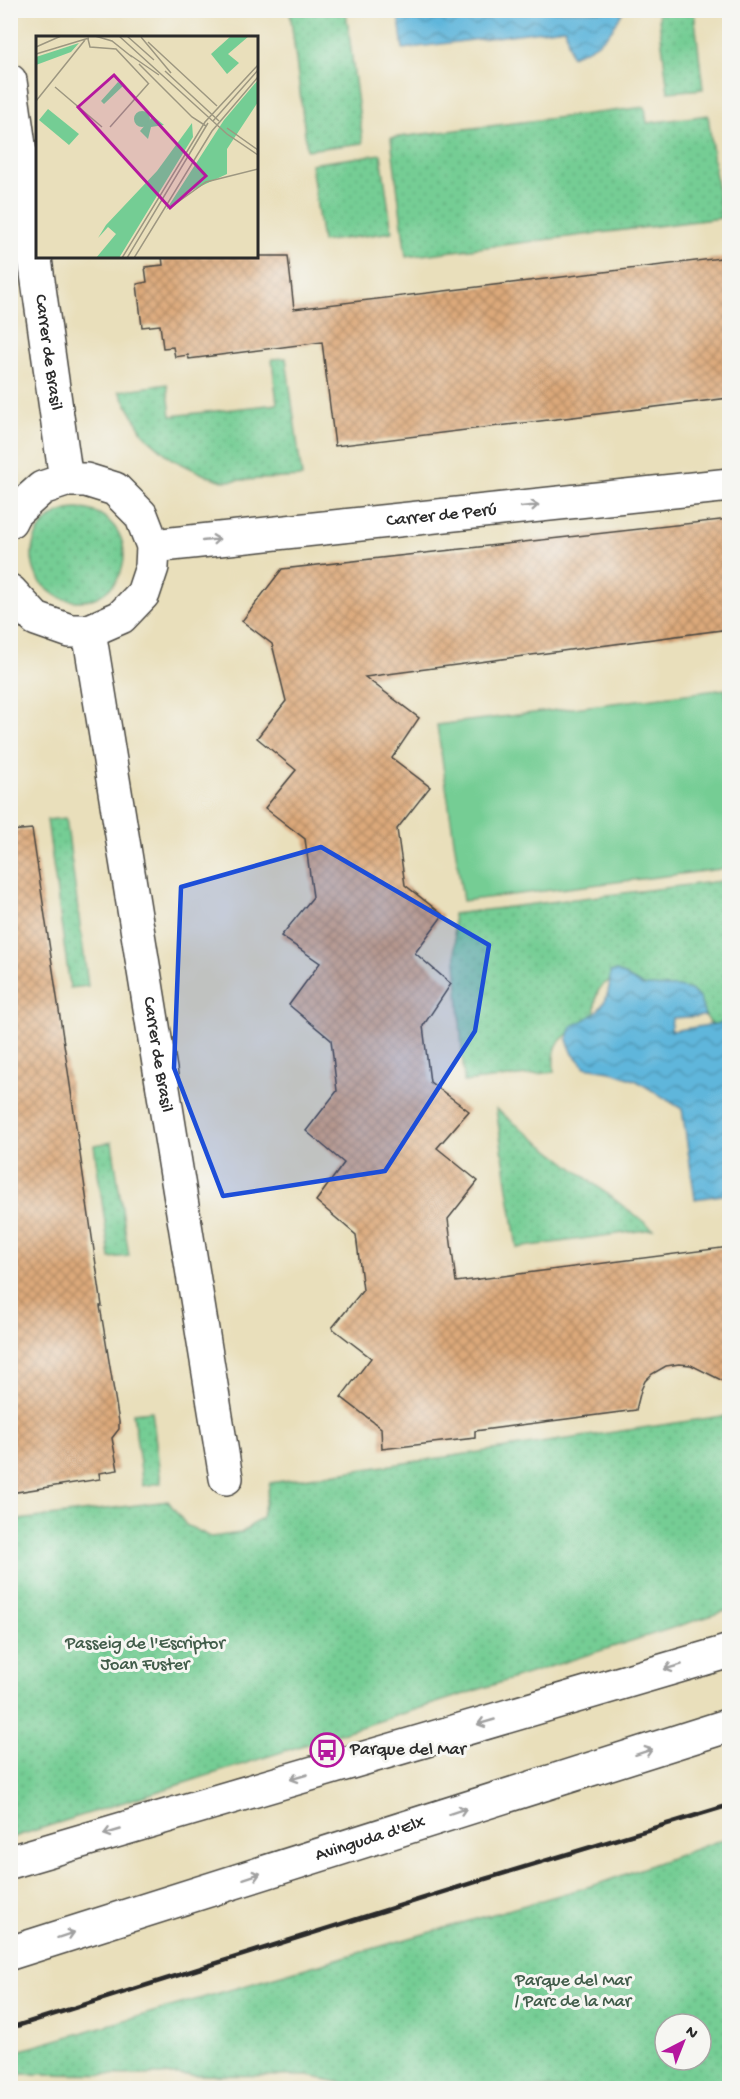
<svg xmlns="http://www.w3.org/2000/svg" width="740" height="2099" font-family="'Gochi Hand',sans-serif">
<defs>
<pattern id="park-dots" width="8" height="8" patternUnits="userSpaceOnUse" patternTransform="scale(1.5)"><rect width="8" height="8" fill="#74cd94"/><path d="M2 2h.1M6 6h.1" fill="none" stroke="#65b080" stroke-width="1.8" stroke-linecap="round"/></pattern>
<pattern id="water-waves" width="16" height="10" patternUnits="userSpaceOnUse" patternTransform="scale(1.5)"><rect width="16" height="10" fill="#5eb6db"/><path d="M0 5q4-4 8 0t8 0" fill="none" stroke="#4e94b2"/></pattern>
<pattern id="building-cross-hatch" width="8" height="8" patternUnits="userSpaceOnUse" patternTransform="scale(1.5)"><rect width="8" height="8" fill="#dca97a"/><path d="M0 0l8 8M0 8l8-8" fill="none" stroke="#b38a64"/></pattern>
</defs>
<rect width="100%" height="100%" fill="#f6f6f2"/>
<filter id="ink" filterUnits="userSpaceOnUse"><feTurbulence type="fractalNoise" baseFrequency=".0167" numOctaves="2"/><feDisplacementMap in="SourceGraphic" scale="12" xChannelSelector="R" yChannelSelector="G"/><feConvolveMatrix kernelMatrix="1 2 1 2 8 2 1 2 1" color-interpolation-filters="sRGB"/></filter>
<filter id="wash" filterUnits="userSpaceOnUse"><feTurbulence type="fractalNoise" baseFrequency=".008" numOctaves="4" result="noise"/><feDisplacementMap in="SourceGraphic" scale="24" xChannelSelector="R" yChannelSelector="G"/><feGaussianBlur stdDeviation="1.35" result="paint"/><feColorMatrix in="noise" values="0 0 0 0 0 0 0 0 0 0 0 0 0 0 0 0 0 1.4 0 .05"/><feComposite in="paint" operator="in"/></filter>
<g filter="url(#wash)">
<rect width="100%" height="100%" fill="#e9dfbb"/>
<path fill="#74cd94" stroke="#507c60" stroke-width="1.5" d="M 725,689 L 730,720 L 729,868 L 463,901 L 437,725 Z"/>
<path fill="url(#park-dots)" stroke="#507c60" stroke-width="1.5" fill-rule="evenodd" d="M 290,11 L 346,11 L 363,143 L 307,150 Z
M 658,11 L 694,11 L 703,89 L 668,92 Z
M 645,107 L 647,123 L 708,115 L 721,218 L 406,257 L 391,138 Z
M 381,154 L 392,232 L 322,242 L 311,164 Z
M 286,358 L 302,477 L 223,481 L 205,475 L 172,459 L 144,435 L 119,391 L 167,384 L 171,416 L 277,404 L 272,359 Z
M32 555a46 46 0 1 1 92 0a46 46 0 1 1-92 0Z
M 66,818 L 88,986 L 70,988 L 47,820 Z
M 729,880 L 729,1033 L 712,1034 L 711,1024 L 702,1010 L 616,979 C 593,984 596,1000 594,1019 C 568,1037 551,1033 554,1072 L 464,1082 L 453,914 Z
M 496,1109 L 653,1229 L 517,1248 Z
M 112,1142 L 129,1256 L 110,1258 L 94,1145 Z
M 152,1411 L 161,1483 L 143,1486 L 133,1413 Z
M 729,1415 L 729,1610 L 11,1838 L 11,1521 L 168,1501 L 186,1525 L 211,1537 L 241,1533 L 262,1517 L 270,1483 Z
M 729,1837 L 729,2088 L 367,2088 L 308,2076 L 11,2074 L 11,2053 L 601,1883 ZM 665,2024 L 701,2024 L 701,2060 L 665,2060 Z"/>
<path fill="url(#water-waves)" stroke="#447083" stroke-width="1.5" d="M 398,11 L 398,10 L 623,11 C 611,36 598,47 571,56 L 565,28 L 403,49 Z
M 617,971 L 643,986 L 678,987 L 691,990 L 700,999 L 705,1016 L 672,1018 L 671,1031 L 729,1022 L 729,1194 L 695,1199 L 682,1109 L 637,1081 L 610,1071 L 585,1067 L 573,1054 L 567,1040 L 572,1026 C 599,1015 611,1002 610,972 Z"/>
<g id="blocks">
<path fill="url(#building-cross-hatch)" d="M 162,256 L 288,256 L 294,309 L 729,257 L 729,398 L 335,446 L 322,342 L 189,359 L 188,355 L 175,357 L 173,347 L 163,348 L 160,325 L 142,327 L 137,284 L 147,282 L 145,267 L 163,265 Z
M 729,519 L 729,629 L 365,677 L 419,718 L 392,758 L 430,787 L 397,829 L 405,885 L 443,915 L 415,953 L 451,984 L 423,1026 L 430,1082 L 469,1111 L 437,1148 L 478,1181 L 448,1219 L 456,1282 L 729,1247 L 729,1384 L 691,1365 L 679,1364 L 666,1366 L 652,1374 L 645,1381 L 641,1390 L 636,1410 L 475,1431 L 475,1438 L 382,1449 L 381,1428 L 341,1397 L 371,1358 L 332,1328 L 363,1290 L 356,1235 L 316,1201 L 344,1163 L 306,1131 L 337,1091 L 331,1040 L 289,1005 L 320,963 L 281,936 L 313,897 L 305,839 L 265,808 L 296,770 L 257,738 L 286,701 L 272,644 L 242,621 L 282,569 Z
M 32,829 L 68,1071 L 102,1306 L 100,1306 L 119,1422 L 119,1429 L 112,1438 L 118,1470 L 99,1473 L 100,1479 L 10,1493 L 10,831 Z"/>
</g>
</g>
<g filter="url(#ink)">
<use href="#blocks" fill-opacity="0" stroke="#484641" stroke-width="1.5"/>
<g fill="none" stroke-linecap="round" stroke-linejoin="round">
<defs>
<g id="minor">
<path id="s1" d="M 89,631 L 226,1478"/>
</g>
<g id="tertiary">
<path id="s2" d="M 10,81 L 66,480"/>
<path d="M 10,521 L 14,513 L 42,488 L 66,480 L 86,480 L 115,489 L 141,515 L 153,546 L 152,567 L 143,594 L 121,617 L 89,631 L 70,631 L 36,619 L 10,591"/>
<path id="s3" d="M 153,546 L 730,485"/>
</g>
<g id="primary">
<path d="M 10,1862 L 730,1651"/>
<path id="s4" d="M 10,1953 L 730,1725"/>
</g>
</defs>
<use href="#minor" stroke="#484641" stroke-width="36"/>
<use href="#tertiary" stroke="#484641" stroke-width="36"/>
<use href="#primary" stroke="#484641" stroke-width="36"/>
<use href="#minor" stroke="#fff" stroke-width="33"/>
<use href="#tertiary" stroke="#fff" stroke-width="33"/>
<use href="#primary" stroke="#fff" stroke-width="33"/>
<path stroke="#2b2b2b" stroke-width="4.5" d="M 10,2028 L 485,1879 L 730,1805"/>
</g>
<defs><path id="oneway-shaft" d="M-6 0H5M1.5-3L5.5 0L1.5 3" fill="none" stroke-width="1.6" stroke-linecap="round" stroke-linejoin="round" transform="scale(1.5)"/></defs>
<g stroke="#a0a0a0">
<use href="#oneway-shaft" transform="translate(530 506) rotate(-6)"/>
<use href="#oneway-shaft" transform="translate(211 540) rotate(-6)"/>
<use href="#oneway-shaft" transform="translate(673 1667) rotate(164)"/>
<use href="#oneway-shaft" transform="translate(486 1722) rotate(164)"/>
<use href="#oneway-shaft" transform="translate(644 1752) rotate(-18)"/>
<use href="#oneway-shaft" transform="translate(299 1777) rotate(164)"/>
<use href="#oneway-shaft" transform="translate(458 1811) rotate(-18)"/>
<use href="#oneway-shaft" transform="translate(112 1832) rotate(164)"/>
<use href="#oneway-shaft" transform="translate(252 1876) rotate(-18)"/>
<use href="#oneway-shaft" transform="translate(66 1935) rotate(-18)"/>
</g>
</g>
<path fill="#1d4ed8" fill-opacity="0.2" stroke="#1d4ed8" stroke-width="4.5" stroke-linejoin="round" d="M 321,847 L 489,945 L 475,1031 L 385,1171 L 223,1196 L 174,1068 L 181,887 Z"/>
<defs>
<symbol id="bus-ring" viewBox="-11 -11 22 22"><circle r="9.5" fill="#f6f6f2" stroke="#b5179e" stroke-width="1.5"/><path d="M-5-6H5V4H4V6H2V4H-2V6H-4V4H-5ZM-3.5-4V0h7V-4ZM-3.5 1.2v1.5H-2V1.2ZM2 1.2v1.5H3.5V1.2Z" fill="#b5179e"/></symbol>
</defs>
<g fill-rule="evenodd">
<use href="#bus-ring" x="308" y="1731" width="38" height="38"/>
</g>
<g text-anchor="middle" dominant-baseline="central" stroke-width="6" stroke-linejoin="round" paint-order="stroke">
<g font-size="18" fill="#2b2b2b" stroke="#f6f6f2">
<text stroke="none"><textPath href="#s2" startOffset="274">Carrer de Brasil</textPath></text>
<text stroke="none"><textPath href="#s3" startOffset="290">Carrer de Perú</textPath></text>
<text stroke="none"><textPath href="#s1" startOffset="429">Carrer de Brasil</textPath></text>
<text stroke="none"><textPath href="#s4" startOffset="378">Avinguda d'Elx</textPath></text>
</g>
<g font-size="18" fill="#415c4a" stroke="#f6f6f2">
<text x="145" y="1644">Passeig de l'Escriptor<tspan x="145" dy="21">Joan Fuster</tspan></text>
<text x="573" y="1981">Parque del Mar<tspan x="573" dy="21">/ Parc de la Mar</tspan></text>
</g>
<g font-size="18" fill="#2b2b2b" stroke="#f6f6f2" text-anchor="start">
<text x="350" y="1750">Parque del Mar</text>
</g>
</g>
<g transform="translate(36 36)">
<rect width="222" height="222" fill="#e9dfbb"/>
<path d="M 195,0 L 213,0 L 192,18 L 203,27 L 191,38 L 175,18 ZM 43,7 L 35,16 L 0,29 L 0,21 ZM98 83a8 8 0 1 1 16 0a8 8 0 1 1-16 0Z" fill="#74cd94"/>
<path d="M 222,44 L 222,66 L 191,113 L 191,138 L 148,158 L 130,174 L 188,84 ZM 82,46 L 87,50 L 68,68 L 65,65 ZM 12,73 L 43,98 L 33,109 L 3,84 ZM 117,80 L 128,89 L 115,91 L 112,103 L 104,95 ZM 156,87 L 157,101 L 83,222 L 60,222 L 80,198 L 72,191 L 62,202 L 70,189 L 121,135 Z" fill="#74cd94"/>
<path fill="none" stroke="#9d9781" stroke-width="1.5" d="M 59,0 L 76,5 L 96,21M 83,0 L 191,98 L 222,119M 91,0 L 118,24M 105,1 L 135,37M 52,3 L 54,11 L 80,13 L 112,47M 112,6 L 181,70M 0,11 L 25,0M 0,18 L 53,2M 94,19 L 123,39M 103,28 L 156,81 L 170,90M 129,35 L 183,85M 19,51 L 66,91M 0,65 L 49,4M 177,85 L 222,34M 74,91 L 113,47M 191,92 L 222,114M 135,171 L 170,146 L 222,133M 86,222 L 169,86 L 222,29M 91,222 L 172,87M 98,222 L 176,95 L 222,41"/>
<path fill="#b5179e" fill-opacity="0.15" stroke="#b5179e" stroke-width="3" d="M 78,39 L 170,140 L 134,172 L 42,71 Z"/>
<rect width="222" height="222" fill="none" stroke="#2b2b2b" stroke-width="3"/>
</g>
<rect width="740" height="2099" fill="none" stroke="#f6f6f2" stroke-width="36"/>
<g transform="translate(683 2042) rotate(42)"><circle r="28" fill="#f6f6f2" stroke="#a5a5a2" stroke-width="1.5"/>
<path d="M0-4.5L10 22L0 15L-10 22Z" fill="#b5179e"/>
<text y="-9" font-size="16" font-weight="bold" text-anchor="middle" fill="#2b2b2b">N</text>
</g>
</svg>
